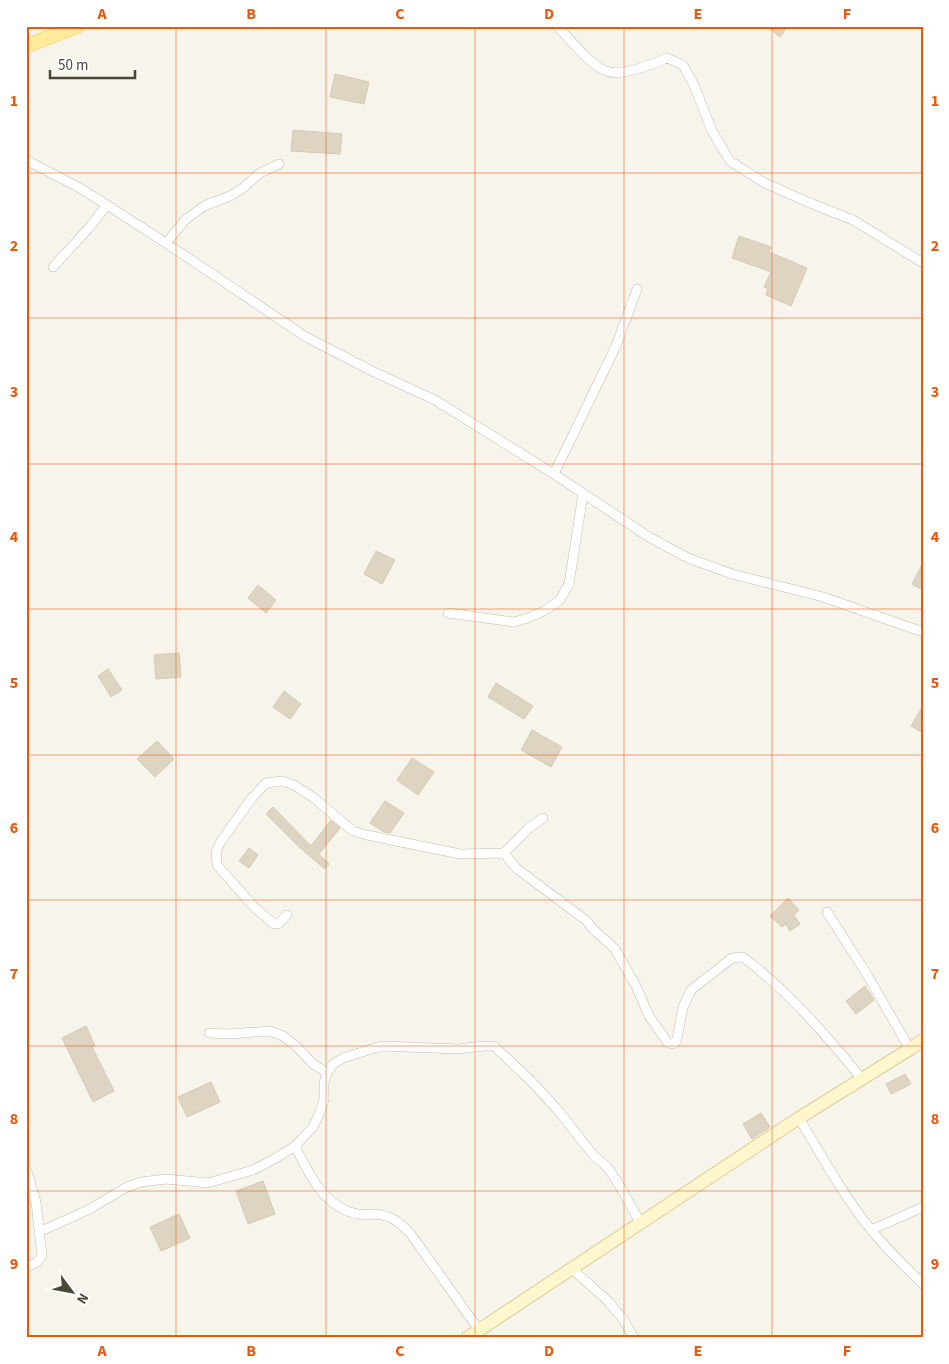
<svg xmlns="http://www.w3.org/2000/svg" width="949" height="1364" font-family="'Source Sans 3',sans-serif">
<rect width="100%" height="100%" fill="#f7f4eb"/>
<path fill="#ddd4c2" stroke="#d5cab1" d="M 767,26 L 788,26 L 780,37 Z
M 335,74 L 369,82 L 364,104 L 330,97 Z
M 293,130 L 342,134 L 340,154 L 291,151 Z
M 739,236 L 771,247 L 769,252 L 807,268 L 791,306 L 766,295 L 768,289 L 764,287 L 771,272 L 732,258 Z
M 376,551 L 395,560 L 382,584 L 364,574 Z
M 923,563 L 923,590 L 912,584 Z
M 258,585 L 276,600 L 266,613 L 248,598 Z
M 179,653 L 181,677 L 156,679 L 154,655 Z
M 108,669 L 122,690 L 111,697 L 98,676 Z
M 496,683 L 533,706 L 524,719 L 488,697 Z
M 284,691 L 301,704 L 290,719 L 273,707 Z
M 923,706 L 923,733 L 911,726 Z
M 532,730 L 562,747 L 551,767 L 521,750 Z
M 157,741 L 174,759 L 155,777 L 137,759 Z
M 412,758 L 434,772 L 418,795 L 397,780 Z
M 385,801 L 404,813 L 390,833 L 384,832 L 370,823 Z
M 273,807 L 311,846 L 331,820 L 340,828 L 319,854 L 329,864 L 325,869 L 299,847 L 266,814 Z
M 249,848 L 258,855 L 249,868 L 239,861 Z
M 788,898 L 799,910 L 794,915 L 800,924 L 790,931 L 786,924 L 782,927 L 770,916 Z
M 865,986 L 874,1000 L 856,1014 L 846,1001 Z
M 86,1026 L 95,1046 L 92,1047 L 114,1091 L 93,1102 L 62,1038 Z
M 905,1074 L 911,1084 L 891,1094 L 886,1084 Z
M 211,1082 L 220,1102 L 187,1117 L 178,1097 Z
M 761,1113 L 770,1127 L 752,1139 L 743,1124 Z
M 263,1181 L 275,1214 L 248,1224 L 236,1191 Z
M 179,1214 L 190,1238 L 161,1251 L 150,1227 Z"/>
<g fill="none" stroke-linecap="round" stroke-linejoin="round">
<defs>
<path id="street" d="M 557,26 C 569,38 591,66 606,71 C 621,77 653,64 667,58 L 683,65 L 694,85 L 712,131 L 730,161 L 763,182 L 810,203 L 853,220 L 923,263
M 26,160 L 78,187 L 107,205 L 166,243 L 306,337 L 374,372 L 435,400 L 554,474 L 649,537 L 688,558 L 732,574 L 823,597 L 923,632
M 166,243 L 185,220 L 204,206 L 230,196 L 243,188 L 260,173 L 279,164
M 53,267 L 88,229 L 107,205
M 554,474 L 616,346 L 637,289
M 448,613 L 514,622 L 528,618 L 544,611 L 560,600 L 569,584 L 583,494
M 504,853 L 516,868 L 587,921 L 592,928 L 615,949 L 636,986 L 649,1016 L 668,1043 L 672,1044 L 675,1043 L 677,1039 L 683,1007 L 691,990 L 732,958 L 743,957 C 788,991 826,1035 862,1079
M 827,912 L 866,973 L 910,1049
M 287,915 L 278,924 L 274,924 L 255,908 L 217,865 L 216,852 L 221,841 L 252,798 L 266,783 L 282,781 L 294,785 L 314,798 L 353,831 L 367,835 L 460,854 L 504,853 L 529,828 L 543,818
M 209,1033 L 228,1034 L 270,1031 L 283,1036 L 296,1046 L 312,1063 L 327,1073
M 799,1118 C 821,1155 845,1198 872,1231 C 888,1250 905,1267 923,1284
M 295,1146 C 309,1174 324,1208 358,1214 C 363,1215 368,1214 373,1214 C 391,1215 398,1221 410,1233 L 479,1330
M 26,1168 L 36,1202 L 42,1256 L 37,1262 L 26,1267
M 871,1230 L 923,1207
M 39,1232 L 88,1210 L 125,1188 L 141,1182 L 166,1179 L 208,1183 L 253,1170 L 276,1158 L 295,1146 L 313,1127 L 321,1110 L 324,1099 L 324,1083 L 327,1073 L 333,1064 L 343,1058 L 381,1046 L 458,1049 L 483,1046 L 494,1046 L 530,1080 L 556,1108 L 594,1156 L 607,1167 L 618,1183 L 641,1224
M 572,1269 L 608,1301 L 623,1319 L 634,1338"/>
<path id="secondary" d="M 467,1338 L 799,1118 L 910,1049 L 923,1040"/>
<path id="primary" d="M 26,46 L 78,26"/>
</defs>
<use href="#street" stroke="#c4bdac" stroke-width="10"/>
<use href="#secondary" stroke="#dbcd97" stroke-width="14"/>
<use href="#primary" stroke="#f0cf60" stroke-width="15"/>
<use href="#street" stroke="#fff" stroke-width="9"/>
<use href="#secondary" stroke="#fff6cd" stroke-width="12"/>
<use href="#primary" stroke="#ffea9c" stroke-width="14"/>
</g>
<path fill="none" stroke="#e8590c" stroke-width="1" stroke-opacity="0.55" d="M 176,26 L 176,1338M 326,26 L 326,1338M 475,26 L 475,1338M 624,26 L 624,1338M 772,26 L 772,1338M 26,173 L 923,173M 26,318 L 923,318M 26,464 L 923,464M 26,609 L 923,609M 26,755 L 923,755M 26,900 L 923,900M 26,1046 L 923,1046M 26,1191 L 923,1191"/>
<rect width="949" height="1364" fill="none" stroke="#ffffff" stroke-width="55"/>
<g transform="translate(72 1292) rotate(122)" stroke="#ffffff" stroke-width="4" paint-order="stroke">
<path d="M0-4L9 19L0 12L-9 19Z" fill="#4c4637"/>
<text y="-8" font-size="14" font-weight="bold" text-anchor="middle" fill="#4c4637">N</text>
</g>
<path d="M50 70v8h85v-8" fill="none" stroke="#4c4637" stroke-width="2.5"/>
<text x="58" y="70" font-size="15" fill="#4c4637" stroke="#ffffff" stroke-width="4" paint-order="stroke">50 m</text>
<rect x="28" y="28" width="894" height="1308" fill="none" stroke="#e8590c" stroke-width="2"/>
<g font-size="16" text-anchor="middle" font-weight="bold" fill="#e8590c">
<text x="102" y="19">A</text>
<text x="251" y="19">B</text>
<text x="400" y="19">C</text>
<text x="549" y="19">D</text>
<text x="698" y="19">E</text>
<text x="847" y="19">F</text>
<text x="14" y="106">1</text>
<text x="935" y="106">1</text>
<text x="14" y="251">2</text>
<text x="935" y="251">2</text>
<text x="14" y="397">3</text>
<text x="935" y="397">3</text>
<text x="14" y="542">4</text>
<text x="935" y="542">4</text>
<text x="14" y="688">5</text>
<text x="935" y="688">5</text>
<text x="14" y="833">6</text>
<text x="935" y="833">6</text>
<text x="14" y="979">7</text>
<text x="935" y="979">7</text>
<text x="14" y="1124">8</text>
<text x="935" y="1124">8</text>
<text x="14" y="1269">9</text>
<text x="935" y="1269">9</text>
<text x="102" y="1356">A</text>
<text x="251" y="1356">B</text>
<text x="400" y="1356">C</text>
<text x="549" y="1356">D</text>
<text x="698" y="1356">E</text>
<text x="847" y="1356">F</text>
</g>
</svg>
